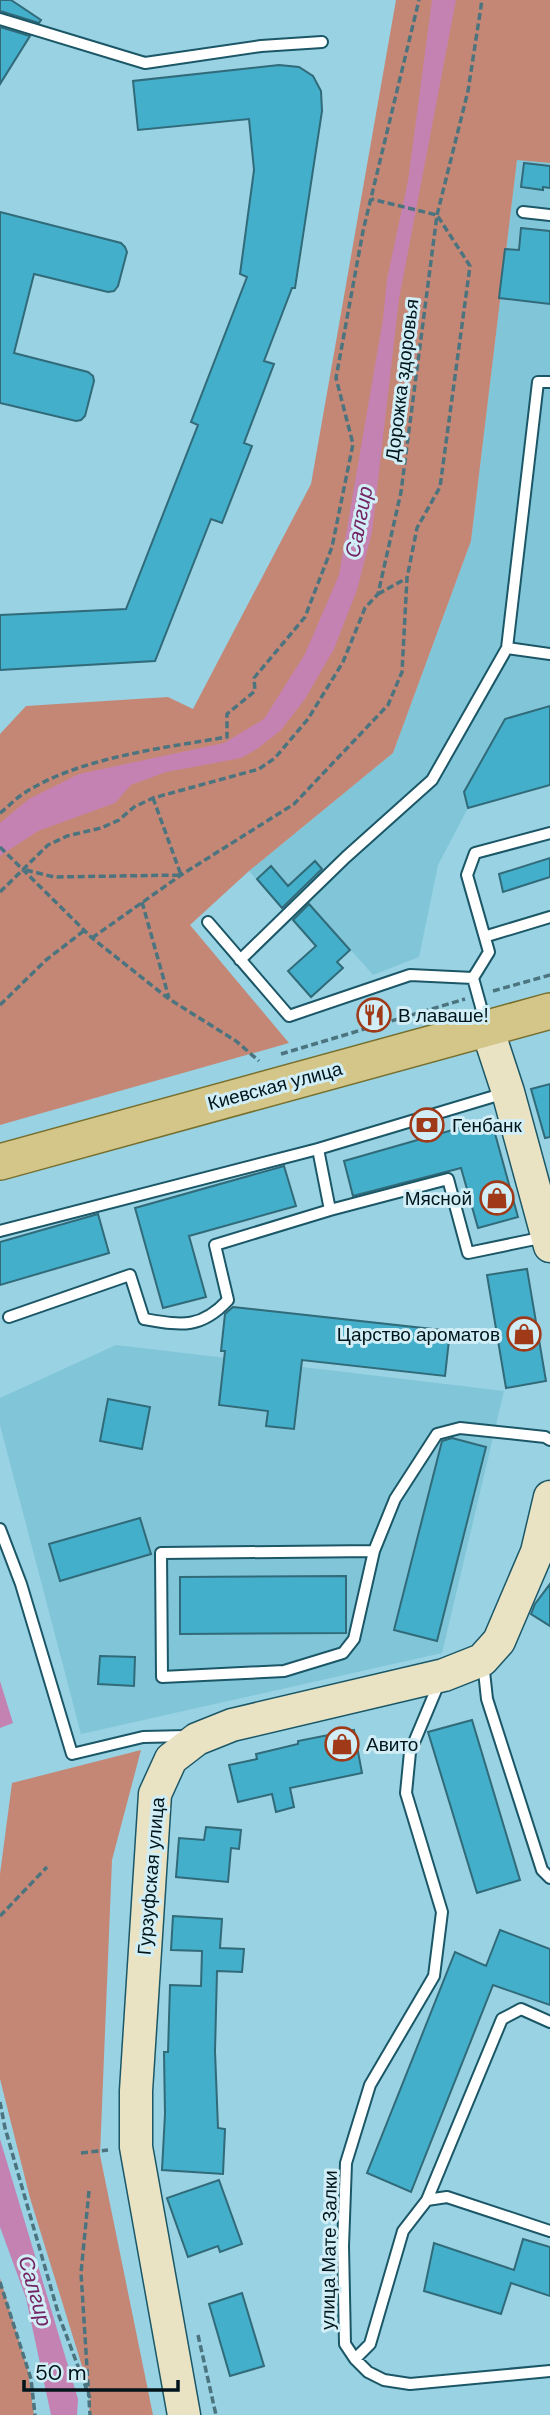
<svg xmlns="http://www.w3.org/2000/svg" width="550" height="2415" font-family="'DM Sans',sans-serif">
<rect width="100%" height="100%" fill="#98d2e3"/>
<path fill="#81c5d8" d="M 517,159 L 550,163 L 550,769 L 464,792 L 468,808 L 438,865 L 419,957 L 373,975 L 320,915 L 302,931 L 249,871 L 393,753 L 471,541 Z
M 116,1345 L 504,1391 L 442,1653 L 81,1734 L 0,1425 L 0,1398 Z"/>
<path fill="#c58775" d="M 396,0 L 550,0 L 550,163 L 517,160 L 471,541 L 393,753 L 249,871 L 190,925 L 289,1043 L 0,1125 L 0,734 L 26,706 L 168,697 L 193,709 L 311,484 Z
M 141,1750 L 112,1860 L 100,2155 L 153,2415 L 89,2415 L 90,2392 L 30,2198 L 0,2079 L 0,1874 L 12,1783 Z
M 0,2278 L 28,2371 L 34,2415 L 0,2415 Z"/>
<path fill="#c482b3" d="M 432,0 L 456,0 L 399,299 L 372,532 L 357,590 L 334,649 L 305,699 L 281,730 L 257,749 L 241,758 L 166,772 L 131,785 L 115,803 L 38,831 L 0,856 L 0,823 L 29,799 L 79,774 L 224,743 L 264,719 L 305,654 L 339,575 L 383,319 L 387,279 L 408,181 Z
M 0,1681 L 13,1723 L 0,1728 Z
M 0,2139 L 78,2399 L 77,2415 L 51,2415 L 26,2298 L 0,2227 Z"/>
<path fill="#43afca" stroke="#316a79" stroke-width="2" d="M 0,0 L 11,0 L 41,20 L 39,23 L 0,11 Z
M 0,27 L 30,36 L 0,84 Z
M 279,65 L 299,67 L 313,76 L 321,91 L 322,111 L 295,288 L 292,288 L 264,361 L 274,364 L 244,443 L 252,446 L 222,523 L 211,519 L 155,661 L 0,670 L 0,615 L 126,609 L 198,425 L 191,422 L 247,277 L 240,274 L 254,170 L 249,119 L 138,130 L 133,81 Z
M 524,163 L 550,166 L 550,188 L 543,187 L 543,190 L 521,187 Z
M 0,212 L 121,243 L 125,247 L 127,252 L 118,286 L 114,291 L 108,292 L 34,274 L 14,353 L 88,372 L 93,376 L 94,381 L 85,416 L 81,420 L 76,421 L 0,403 Z
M 521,228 L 550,231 L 550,304 L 499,298 L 505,249 L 519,250 Z
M 550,706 L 550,785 L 468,808 L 464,792 L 505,719 Z
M 550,858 L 550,877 L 503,892 L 499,874 Z
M 315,861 L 322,869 L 282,908 L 257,879 L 271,866 L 288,886 Z
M 309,904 L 350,950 L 337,962 L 343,968 L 311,997 L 288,971 L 316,946 L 293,920 Z
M 550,1084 L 550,1137 L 545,1138 L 531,1089 Z
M 491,1119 L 518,1217 L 478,1228 L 461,1168 L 353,1196 L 344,1161 Z
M 284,1166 L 296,1206 L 189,1236 L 206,1297 L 163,1308 L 135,1208 Z
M 98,1214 L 109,1253 L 0,1285 L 0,1242 Z
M 527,1269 L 546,1381 L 506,1388 L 487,1275 Z
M 233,1307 L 450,1331 L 445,1376 L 302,1360 L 294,1429 L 266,1426 L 268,1411 L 219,1405 L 225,1351 L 221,1351 L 225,1314 Z
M 108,1399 L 150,1407 L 142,1449 L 100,1441 Z
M 452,1438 L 486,1447 L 437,1641 L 394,1630 L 442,1441 Z
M 140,1518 L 151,1554 L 60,1581 L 49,1544 Z
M 346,1576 L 346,1633 L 180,1634 L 180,1577 Z
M 550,1584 L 550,1626 L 531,1614 L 535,1604 Z
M 100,1656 L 135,1657 L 134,1686 L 98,1684 Z
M 472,1720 L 520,1880 L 477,1893 L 428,1732 Z
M 354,1730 L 362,1773 L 290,1788 L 294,1807 L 276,1812 L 272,1794 L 238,1802 L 229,1765 L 257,1759 L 256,1754 L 298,1744 L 298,1741 Z
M 206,1827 L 241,1830 L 239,1849 L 231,1848 L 228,1882 L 176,1877 L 179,1838 L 204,1840 Z
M 173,1916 L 222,1919 L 220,1948 L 244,1949 L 242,1972 L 217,1971 L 215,2051 L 218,2128 L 225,2129 L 223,2174 L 162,2170 L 165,2114 L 164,2052 L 168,2052 L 170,1985 L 201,1986 L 202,1951 L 171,1950 Z
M 500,1930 L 550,1949 L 550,2005 L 493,1985 L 411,2192 L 367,2173 L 455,1952 L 486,1966 Z
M 219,2180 L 242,2244 L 220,2252 L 218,2246 L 188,2257 L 167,2198 Z
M 523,2239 L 550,2247 L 550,2296 L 511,2283 L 501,2314 L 424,2291 L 434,2243 L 514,2270 Z
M 242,2293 L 264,2366 L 230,2376 L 209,2304 Z"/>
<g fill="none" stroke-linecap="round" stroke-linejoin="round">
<defs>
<path id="lane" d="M 0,19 L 145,63 L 261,46 L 322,42
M 523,212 L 550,215
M 507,648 L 550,654
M 208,922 L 289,1016 L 410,975 L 473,978
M 487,936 L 550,917
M 240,960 L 346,857 L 432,780 L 507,648 L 538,382 L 550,382
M 486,1025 L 473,978 L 489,952 L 467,875 L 475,853 L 550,833
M 318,1149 L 330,1210
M 0,1231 L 318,1149 L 505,1093
M 9,1317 L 130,1275 L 144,1319 C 180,1325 200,1330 228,1300 L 215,1245 L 330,1210 L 448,1179 L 468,1253 L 545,1237
M 0,1529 L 21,1584 L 72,1754 L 143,1737 L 188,1736
M 374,1551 L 161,1553 L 162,1677 L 284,1671 L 343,1653 L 354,1639 L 374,1551 L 395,1499 L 437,1434 L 460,1428 L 545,1437 L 550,1440
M 483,1662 L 487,1699 L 542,1870 L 550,1878
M 439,1683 L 410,1752 L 406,1793 L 442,1912 L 434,1976 L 370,2085 L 346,2163 L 343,2246 L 345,2344 L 355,2359 L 368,2372 L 384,2380 L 410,2384 L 550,2371
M 427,2200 L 502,2019 L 521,2009 L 550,2022
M 355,2359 L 370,2344 L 403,2231 L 427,2200 L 447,2197 L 550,2231"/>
<path id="secondary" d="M 487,1028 L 508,1092 L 550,1246
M 184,2415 L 136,2147 L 136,2091 L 155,1794 L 171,1759 L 197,1739 L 232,1725 L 444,1675 L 482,1660 L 499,1641 L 537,1552 L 550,1497"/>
<path id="primary" d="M 0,1162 L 550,1011"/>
</defs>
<use href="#lane" stroke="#1b5766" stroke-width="14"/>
<use href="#secondary" stroke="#1b5766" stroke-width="35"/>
<use href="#primary" stroke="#776f2e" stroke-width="38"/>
<path stroke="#4c747f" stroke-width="3.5" stroke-dasharray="7 3.5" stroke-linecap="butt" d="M 378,594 L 407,578
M 0,813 C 7,808 13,801 20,796 C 74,758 163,748 227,737 L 227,714 L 255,691 L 254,678 L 305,617 L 332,547 L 353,444 L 336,378 L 363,231 L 419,0
M 0,847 L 92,938 L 169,999 L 236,1041 L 259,1061
M 26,870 L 54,877 L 181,875 L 153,798
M 0,892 L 48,845 L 67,836 L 101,828 L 119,820 L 134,807 L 153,798 L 259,769 L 275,758 L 308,719 L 343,662 L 365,608 L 378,594 L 401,492 L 437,215 L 468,91 L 482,0
M 142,902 L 169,998
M 92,938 L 181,875 L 294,804 L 388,705 L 402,672 L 407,578 L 417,528 L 440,487 L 470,266 L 437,215 L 371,199
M 493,991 L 550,975
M 0,1005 L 46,960 L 85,930
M 281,1054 L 465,999
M 0,1916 L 47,1867
M 0,2102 L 5,2128 L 59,2316 L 90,2398
M 81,2153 L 108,2150
M 89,2191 L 81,2273 L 90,2415
M 0,2282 L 31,2379 L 35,2415
M 198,2335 L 216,2415"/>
<use href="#lane" stroke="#fff" stroke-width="10"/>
<use href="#secondary" stroke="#e9e2c3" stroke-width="32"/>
<use href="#primary" stroke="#d4c688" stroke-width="35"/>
</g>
<defs>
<symbol id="restaurant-ring" viewBox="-11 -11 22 22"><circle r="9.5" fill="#d1eef6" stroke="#a03918" stroke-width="1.5"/><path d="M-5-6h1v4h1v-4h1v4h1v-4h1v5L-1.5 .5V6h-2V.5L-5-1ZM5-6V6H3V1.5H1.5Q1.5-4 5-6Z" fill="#a03918"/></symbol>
<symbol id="bank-ring" viewBox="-11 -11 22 22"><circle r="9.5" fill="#d1eef6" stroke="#a03918" stroke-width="1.5"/><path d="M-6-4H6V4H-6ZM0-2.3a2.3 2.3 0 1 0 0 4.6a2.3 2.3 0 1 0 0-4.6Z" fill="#a03918"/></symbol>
<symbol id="shop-ring" viewBox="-11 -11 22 22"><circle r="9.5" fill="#d1eef6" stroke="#a03918" stroke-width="1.5"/><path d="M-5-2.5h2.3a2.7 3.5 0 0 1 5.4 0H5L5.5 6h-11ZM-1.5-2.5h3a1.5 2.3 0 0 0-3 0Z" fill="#a03918"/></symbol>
</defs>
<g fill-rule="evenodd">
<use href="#restaurant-ring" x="355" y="996" width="38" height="38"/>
<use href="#bank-ring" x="408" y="1106" width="38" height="38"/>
<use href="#shop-ring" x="478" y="1179" width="38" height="38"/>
<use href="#shop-ring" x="505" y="1315" width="38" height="38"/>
<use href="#shop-ring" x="323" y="1725" width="38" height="38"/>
</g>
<g text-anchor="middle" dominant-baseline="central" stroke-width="6" stroke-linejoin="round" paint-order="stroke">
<g font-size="19" fill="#00151b" stroke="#d1eef6">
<text transform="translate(402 380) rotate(-83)">Дорожка здоровья</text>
<text transform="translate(275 1086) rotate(-15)">Киевская улица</text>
<text transform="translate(151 1876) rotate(-85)">Гурзуфская улица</text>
<text transform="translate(329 2250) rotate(-89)">улица Мате Залки</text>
</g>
<g font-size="19" fill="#00151b" stroke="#d1eef6" text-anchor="start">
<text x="398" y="1015">В лаваше!</text>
<text x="452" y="1125">Генбанк</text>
<text x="472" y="1198" text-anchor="end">Мясной</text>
<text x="500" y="1334" text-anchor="end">Царство ароматов</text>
<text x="366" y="1744">Авито</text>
</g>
<g font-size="21" font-style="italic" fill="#732463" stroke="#d1eef6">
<text transform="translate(359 522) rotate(-79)">Салгир</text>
<text transform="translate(35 2291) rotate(74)">Салгир</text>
</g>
</g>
<path d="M24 2380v10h154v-10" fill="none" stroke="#00151b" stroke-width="3.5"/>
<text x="35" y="2380" font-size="21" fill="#00151b" stroke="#d1eef6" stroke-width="5" paint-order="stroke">50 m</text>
</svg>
